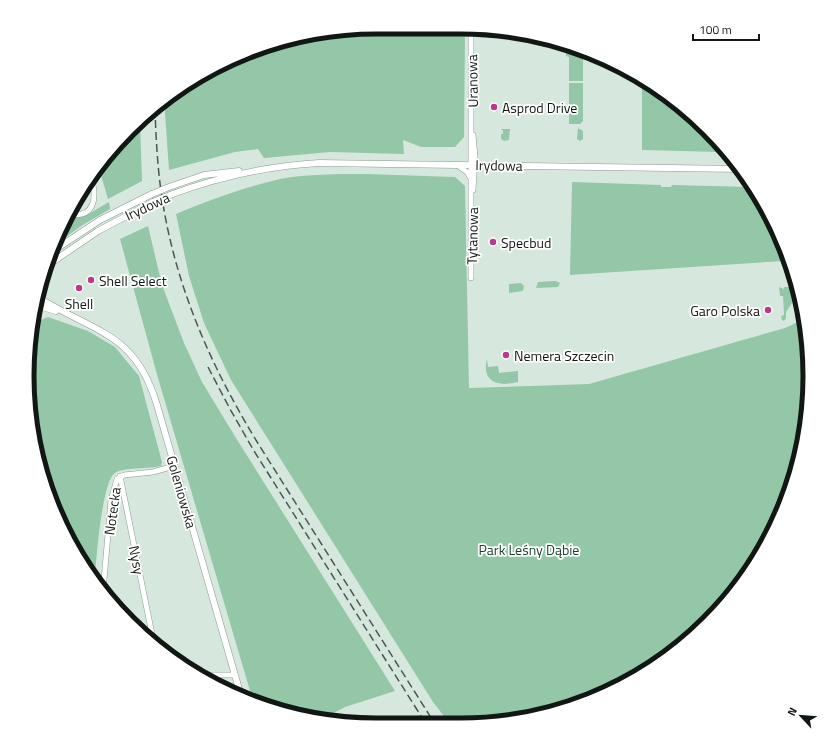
<svg xmlns="http://www.w3.org/2000/svg" width="837" height="752" font-family="'Titillium Web',sans-serif">
<rect width="100%" height="100%" fill="#d6e8dd"/>
<path fill="#93c7a7" d="M 415,29 L 456,31 L 465,36 L 464,137 L 455,147 L 421,147 L 403,140 L 404,154 L 330,152 L 264,158 L 258,149 L 235,152 L 169,170 L 164,99 L 222,63 L 308,34 Z
M 566,48 L 583,54 L 583,81 L 569,81 L 569,57 L 566,56 Z
M 642,79 L 691,114 L 719,144 L 719,152 L 642,150 Z
M 569,83 L 583,83 L 583,121 L 580,124 L 569,124 Z
M 140,122 L 142,181 L 108,199 L 98,165 Z
M 578,128 L 583,131 L 583,139 L 580,141 L 577,139 Z
M 501,129 L 510,129 L 509,140 L 504,141 L 501,139 L 501,134 L 503,134 L 503,131 Z
M 366,174 L 455,177 L 465,186 L 469,388 L 589,384 L 785,328 L 800,321 L 801,306 C 808,344 813,383 807,422 C 790,536 718,637 616,689 C 605,694 594,697 583,701 C 572,705 561,711 550,713 C 518,721 484,724 450,724 L 433,702 L 231,380 L 204,323 L 189,276 L 176,214 C 209,200 245,187 280,179 C 308,174 337,174 366,174 Z
M 572,182 L 661,185 L 661,187 L 671,187 L 672,185 L 752,187 L 774,222 L 787,257 L 783,257 L 782,261 L 570,275 Z
M 109,202 L 110,209 L 81,226 L 55,245 L 60,232 L 71,218 L 85,216 Z
M 148,226 L 162,285 L 184,343 L 202,382 L 236,438 L 395,691 L 345,707 L 322,719 L 286,713 L 253,701 L 158,378 L 120,239 Z
M 555,281 L 560,283 L 558,287 L 536,288 L 538,282 Z
M 521,283 L 524,286 L 523,291 L 509,293 L 509,284 Z
M 779,287 L 784,289 L 784,287 L 791,287 L 794,290 L 794,300 L 786,312 L 786,318 L 784,321 L 782,320 L 781,316 L 784,315 L 783,296 L 780,296 Z
M 48,317 L 88,331 L 115,347 L 139,376 L 162,462 L 161,466 C 149,469 124,467 115,473 C 102,481 96,560 95,578 L 63,531 L 39,466 L 27,376 L 32,324 Z
M 487,359 L 488,367 L 498,366 L 499,373 L 518,371 L 518,382 C 499,387 481,383 487,359 Z"/>
<g fill="none" stroke-linecap="round" stroke-linejoin="round">
<defs>
<path id="minor" d="M 471,31 L 471,278
M 473,135 L 475,157 L 473,190
M 457,165 L 467,172 L 470,177
M 68,214 C 96,219 97,197 91,177
M 798,316 L 798,287
M 120,476 L 154,644
M 103,591 L 111,500 L 117,479 L 124,475 L 153,472 L 174,466
M 199,675 L 235,675
M 361,724 L 369,720 L 375,724"/>
<path id="tertiary" d="M 169,187 L 204,175 L 239,171
M 170,195 C 218,177 268,166 319,163 L 741,169
M 53,251 L 100,220 L 152,194
M 48,265 L 98,231 L 153,202
M 39,292 L 44,301 C 100,334 136,335 157,405 L 241,696
M 34,308 L 42,307 L 56,311"/>
</defs>
<use href="#minor" stroke="#8a9a90" stroke-width="6"/>
<use href="#tertiary" stroke="#8a9a90" stroke-width="7"/>
<use href="#minor" stroke="#fff" stroke-width="5"/>
<use href="#tertiary" stroke="#fff" stroke-width="6"/>
<path stroke="#4d5650" stroke-width="1.5" stroke-dasharray="8 4" stroke-linecap="butt" d="M 155,108 C 156,142 158,177 164,210 C 179,295 214,372 259,445 L 435,724
M 208,367 L 230,409 L 254,451 L 426,724"/>
<defs>
<path id="tertiary-bridge" d="M 152,194 L 169,187
M 153,202 L 170,195"/>
</defs>
<use href="#tertiary-bridge" stroke="#8a9a90" stroke-width="7" stroke-linecap="butt"/>
<use href="#tertiary-bridge" stroke="#fff" stroke-width="6"/>
</g>
<g fill="#b73b8a" stroke="#fff" stroke-width="1.5">
<circle cx="494" cy="107" r="4"/>
<circle cx="493" cy="242" r="4"/>
<circle cx="91" cy="280" r="4"/>
<circle cx="79" cy="288" r="4"/>
<circle cx="768" cy="310" r="4"/>
<circle cx="506" cy="355" r="4"/>
</g>
<g text-anchor="middle" dominant-baseline="central" stroke-width="3.5" stroke-linejoin="round" paint-order="stroke">
<g font-size="14" fill="#111713" stroke="#fff">
<text transform="translate(472 81) rotate(-91)">Uranowa</text>
<text transform="translate(499 165) rotate(1)">Irydowa</text>
<text transform="translate(147 206) rotate(-25)">Irydowa</text>
<text transform="translate(472 236) rotate(-89)">Tytanowa</text>
<text transform="translate(182 492) rotate(74)">Goleniowska</text>
<text transform="translate(112 511) rotate(-82)">Notecka</text>
<text transform="translate(137 560) rotate(79)">Nysy</text>
</g>
<g font-size="14" fill="#111713" stroke="#fff" text-anchor="start">
<text x="502" y="107">Asprod Drive</text>
<text x="501" y="242">Specbud</text>
<text x="99" y="280">Shell Select</text>
<text x="79" y="303" text-anchor="middle">Shell</text>
<text x="760" y="310" text-anchor="end">Garo Polska</text>
<text x="514" y="355">Nemera Szczecin</text>
</g>
<g font-size="14" fill="#1a3e2a" stroke="#fff">
<text x="529" y="549">Park Leśny Dąbie</text>
</g>
</g>
<path d="M0 0H837V752H0ZM376 34H461A342 342 0 0 1 803 376V376A342 342 0 0 1 461 718H376A342 342 0 0 1 34 376V376A342 342 0 0 1 376 34Z" fill="#fff" fill-rule="evenodd"/>
<path fill="none" stroke="#111713" stroke-width="5" d="M376 34H461A342 342 0 0 1 803 376V376A342 342 0 0 1 461 718H376A342 342 0 0 1 34 376V376A342 342 0 0 1 376 34Z"/>
<g transform="translate(801 716) rotate(296)" stroke="#ffffff" stroke-width="3" paint-order="stroke">
<path d="M0-3L7 15L0 10L-7 15Z" fill="#111713"/>
<text y="-6" font-size="11" font-weight="bold" text-anchor="middle" fill="#111713">N</text>
</g>
<path d="M693 34v6h66v-6" fill="none" stroke="#111713" stroke-width="2"/>
<text x="699" y="34" font-size="12" fill="#111713" stroke="#ffffff" stroke-width="3" paint-order="stroke">100 m</text>
</svg>
